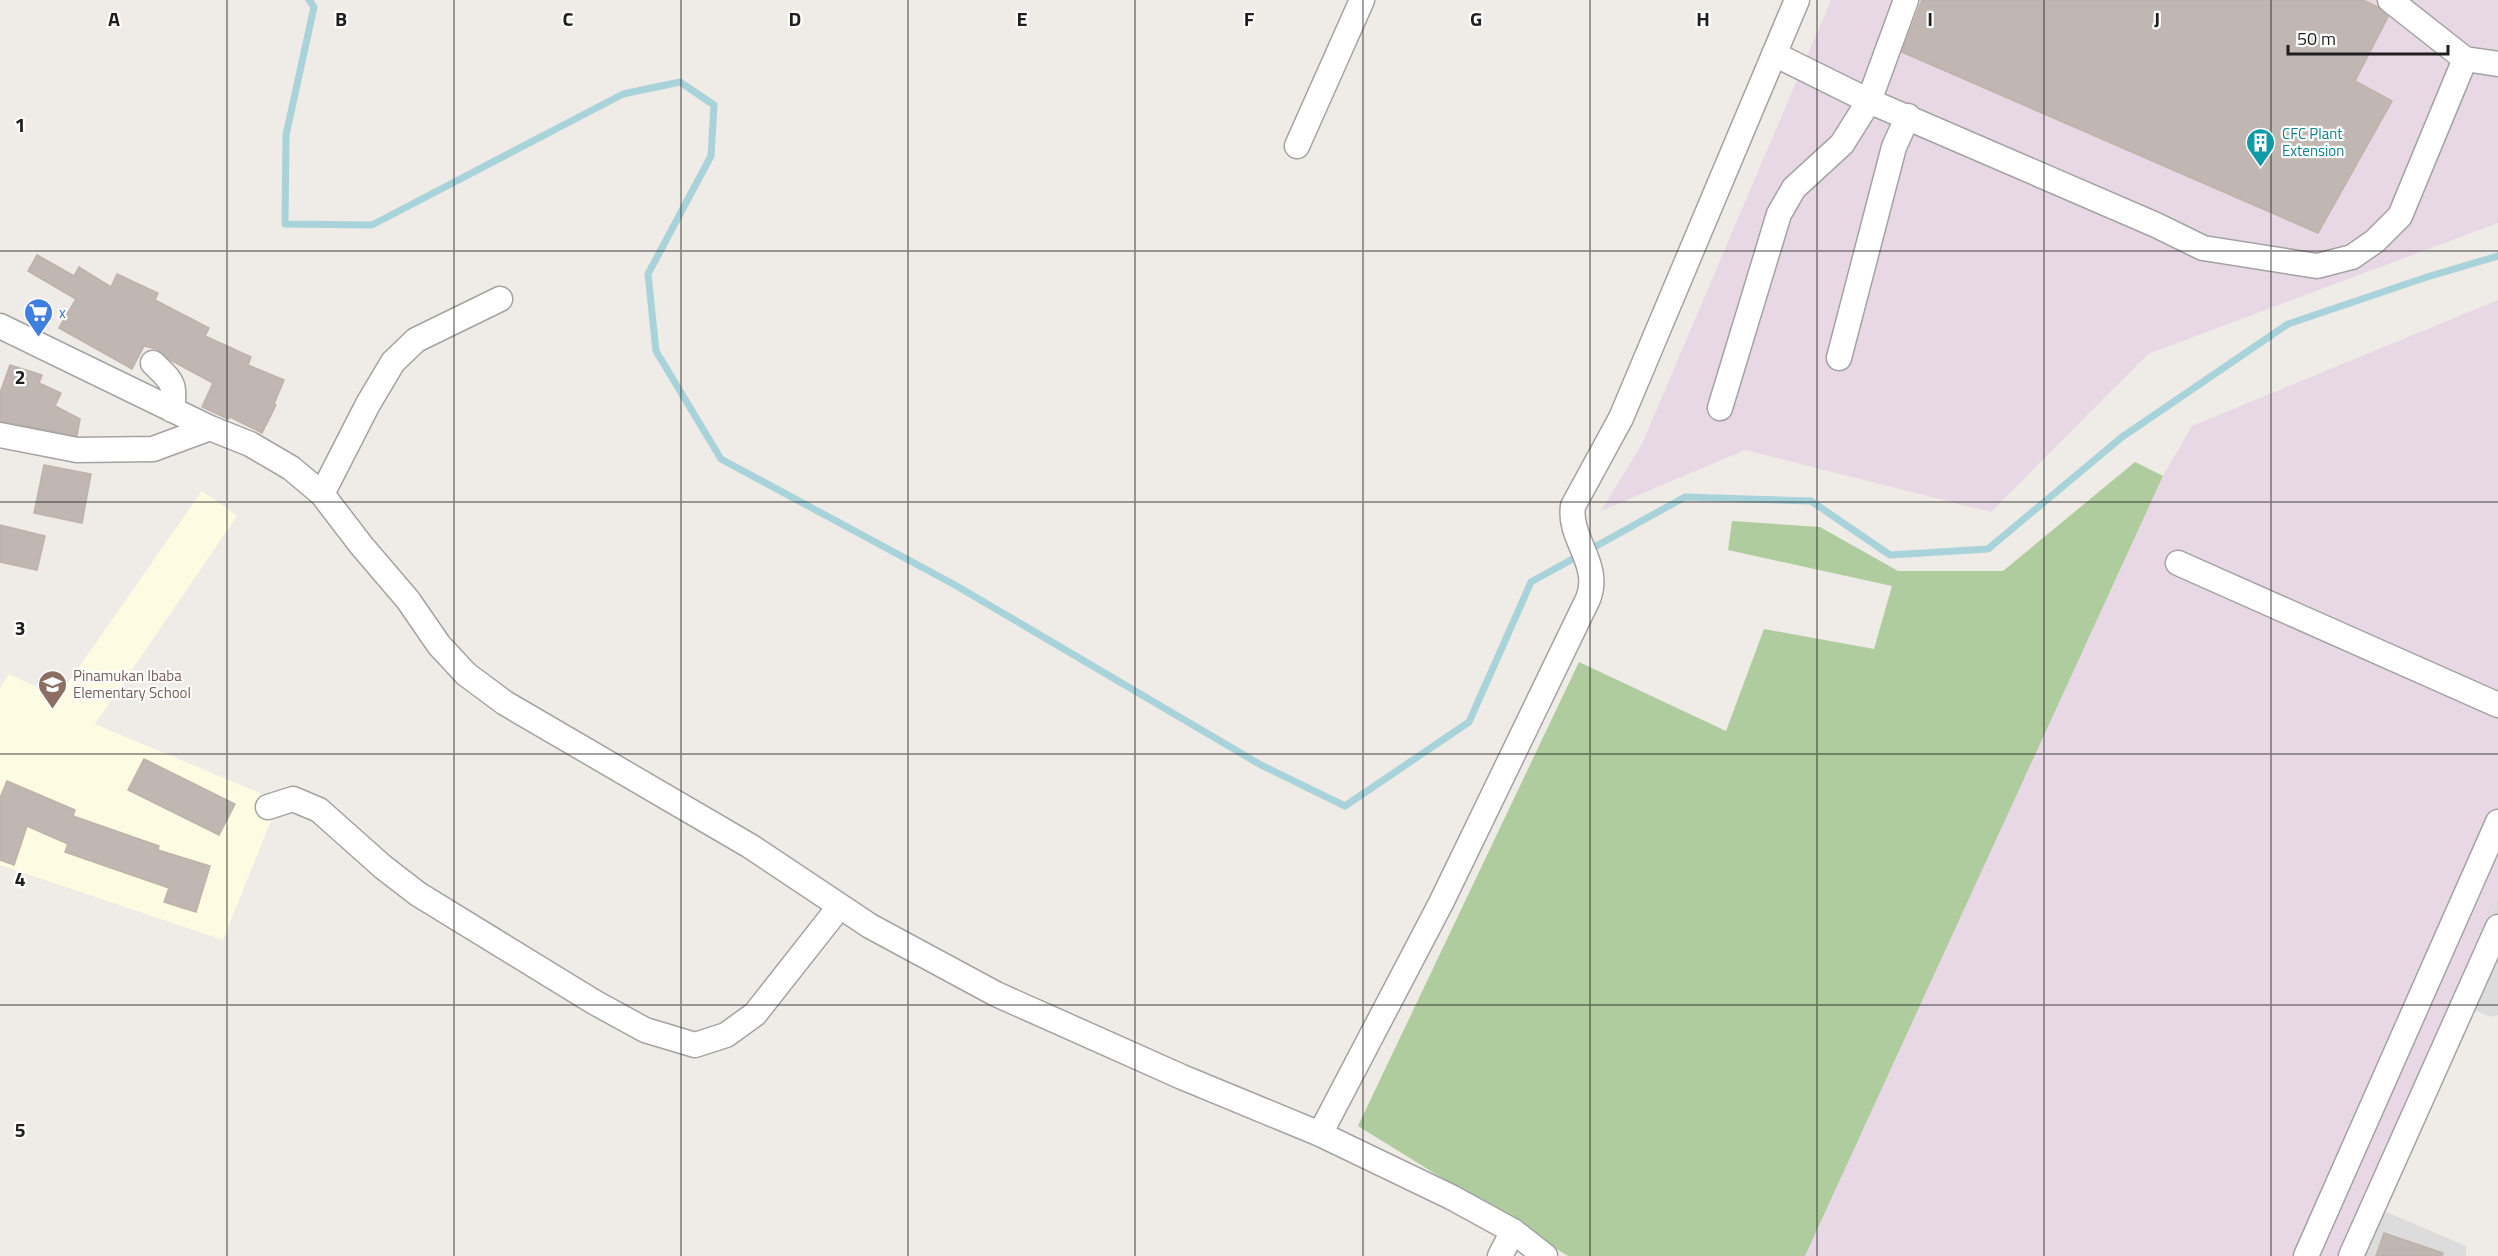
<svg xmlns="http://www.w3.org/2000/svg" width="2498" height="1256" font-family="'Titillium Web',sans-serif">
<rect width="100%" height="100%" fill="#efebe6"/>
<path fill="#dddcdc" d="M 2498,899 L 2498,1015 L 2491,1017 L 2453,1001 Z
M 2363,1202 L 2466,1246 L 2466,1256 L 2339,1256 Z"/>
<path fill="#e8d8e6" d="M 1831,0 L 2498,0 L 2498,223 L 2148,354 L 1991,512 L 1745,450 L 1601,511 L 1642,444 Z
M 2498,300 L 2498,899 L 2339,1256 L 1805,1256 L 2163,476 L 2192,426 Z"/>
<path fill="#fdfbe1" d="M 202,491 L 237,516 L 95,724 L 279,801 L 223,940 L 0,865 L 0,688 L 9,674 L 58,697 Z"/>
<path fill="#aecc9d" d="M 2135,462 L 2163,476 L 1805,1256 L 1568,1256 L 1358,1126 L 1579,662 L 1726,731 L 1764,629 L 1874,649 L 1892,586 L 1728,550 L 1732,521 L 1820,527 L 1898,571 L 2003,571 Z"/>
<g fill="none" stroke-linecap="round" stroke-linejoin="round">
<path stroke="#a9d3da" stroke-width="7" d="M 309,0 L 314,7 L 286,135 L 285,224 L 372,225 L 623,94 L 680,82 L 714,105 L 711,156 L 648,274 L 656,351 L 721,459 L 955,585 L 1261,765 L 1345,806 L 1469,722 L 1531,582 L 1685,497 L 1811,501 L 1890,555 L 1988,549 L 2122,437 L 2288,324 L 2427,277 L 2498,256"/>
</g>
<path fill="#c0b7b2" stroke="#c0b1a9" stroke-width="1.5" d="M 1922,0 L 2363,0 L 2378,7 L 2388,17 L 2355,81 L 2392,101 L 2318,233 L 1902,52 Z
M 37,255 L 74,276 L 79,267 L 111,287 L 117,274 L 158,293 L 155,300 L 209,328 L 205,336 L 251,357 L 248,365 L 284,380 L 274,404 L 276,405 L 262,433 L 230,417 L 228,419 L 202,407 L 213,383 L 170,360 L 157,349 L 144,346 L 132,369 L 59,328 L 76,299 L 28,271 Z
M 10,365 L 42,375 L 39,383 L 61,393 L 55,406 L 80,419 L 77,436 L 0,421 L 0,393 Z
M 44,465 L 91,474 L 82,523 L 34,513 Z
M 0,525 L 45,536 L 37,570 L 0,562 Z
M 144,759 L 235,804 L 219,835 L 128,790 Z
M 7,781 L 75,810 L 73,816 L 159,846 L 158,850 L 210,866 L 196,912 L 164,902 L 169,888 L 65,852 L 68,844 L 27,826 L 14,865 L 0,860 L 0,798 Z
M 2384,1233 L 2443,1253 L 2442,1256 L 2376,1256 Z"/>
<g fill="none" stroke-linecap="round" stroke-linejoin="round">
<defs>
<path id="minor" d="M 2390,0 L 2465,59 L 2498,64
M 1774,54 L 1869,101 L 2156,225 L 2203,248 L 2317,266 L 2352,257 L 2375,241 L 2400,216 L 2465,59
M 1297,146 L 1362,0
M 0,326 L 210,428 L 250,444 L 291,468 L 322,494 L 361,545 L 408,600 L 439,645 L 466,674 L 505,703 L 750,846 L 870,926 L 996,994 L 1182,1077 L 1320,1134 L 1451,1197 L 1513,1231 L 1545,1256
M 1839,358 L 1894,147 L 1908,116
M 153,363 C 172,382 176,382 172,410
M 1720,408 L 1779,214 L 1794,188 L 1842,144 L 1869,101 L 1906,0
M 0,435 L 77,450 L 153,449 L 210,428
M 322,494 L 368,404 L 393,362 L 416,340 L 500,299
M 2178,563 L 2498,705
M 268,807 L 293,799 L 319,810 L 383,867 L 418,894 L 594,1002 L 645,1030 L 695,1045 L 726,1035 L 755,1014 L 840,906
M 1320,1134 L 1441,903 L 1588,599 C 1602,564 1568,539 1573,506 L 1621,418 L 1797,0
M 1500,1256 L 1513,1231
M 2306,1256 L 2498,822
M 2351,1256 L 2498,927"/>
</defs>
<use href="#minor" stroke="#a3a3a3" stroke-width="27"/>
<use href="#minor" stroke="#fff" stroke-width="24"/>
</g>
<path fill="none" stroke="#1f1f1f" stroke-width="1.5" stroke-opacity="0.55" d="M 227,0 L 227,1256M 454,0 L 454,1256M 681,0 L 681,1256M 908,0 L 908,1256M 1135,0 L 1135,1256M 1363,0 L 1363,1256M 1590,0 L 1590,1256M 1817,0 L 1817,1256M 2044,0 L 2044,1256M 2271,0 L 2271,1256M 0,251 L 2498,251M 0,502 L 2498,502M 0,754 L 2498,754M 0,1005 L 2498,1005"/>
<defs>
<symbol id="building-pin" viewBox="-11 -11 22 30"><path d="M0 17L-7.5 6A9.5 9.5 0 1 1 7.5 6Z" fill="#0f9aa8" stroke="#fff"/><path d="M-4-6H4V6H1V3H-1V6H-4ZM-2.5-4.3h1.7v1.8h-1.7ZM.8-4.3h1.7v1.8H.8ZM-2.5-1h1.7V.8h-1.7ZM.8-1h1.7V.8H.8Z" fill="#fff"/></symbol>
<symbol id="supermarket-pin" viewBox="-11 -11 22 30"><path d="M0 17L-7.5 6A9.5 9.5 0 1 1 7.5 6Z" fill="#3f7fe0" stroke="#fff"/><path d="M-6-5.5h2.5l.6 2H6L4.5 2H-2.5L-4.4-4H-6ZM-1.5 3.2a1.3 1.3 0 1 0 .1 0ZM3 3.2a1.3 1.3 0 1 0 .1 0Z" fill="#fff"/></symbol>
<symbol id="school-pin" viewBox="-11 -11 22 30"><path d="M0 17L-7.5 6A9.5 9.5 0 1 1 7.5 6Z" fill="#8d6e63" stroke="#fff"/><path d="M0-5L7-2L0 1L-7-2ZM-4 1L0 2.5L4 1V4Q0 6-4 4Z" fill="#fff"/></symbol>
</defs>
<g fill-rule="evenodd">
<use href="#building-pin" x="2244" y="126" width="33" height="45"/>
<use href="#supermarket-pin" x="22" y="296" width="33" height="45"/>
<use href="#school-pin" x="36" y="668" width="33" height="45"/>
</g>
<g text-anchor="middle" dominant-baseline="central" stroke-width="4.5" stroke-linejoin="round" paint-order="stroke">
<g font-size="15" fill="#0d838f" stroke="#fff" text-anchor="start">
<text x="2282" y="133">CFC Plant<tspan x="2282" dy="17">Extension</tspan></text>
</g>
<g font-size="15" fill="#366cbe" stroke="#fff" text-anchor="start">
<text x="59" y="312">x</text>
</g>
<g font-size="15" fill="#785e54" stroke="#fff" text-anchor="start">
<text x="73" y="675">Pinamukan Ibaba<tspan x="73" dy="17">Elementary School</tspan></text>
</g>
</g>
<g font-size="20" text-anchor="middle" font-weight="bold" fill="#1f1f1f" stroke="#fff" stroke-width="4.5" stroke-linejoin="round" paint-order="stroke">
<text x="114" y="26">A</text>
<text x="341" y="26">B</text>
<text x="568" y="26">C</text>
<text x="795" y="26">D</text>
<text x="1022" y="26">E</text>
<text x="1249" y="26">F</text>
<text x="1476" y="26">G</text>
<text x="1703" y="26">H</text>
<text x="1930" y="26">I</text>
<text x="2157" y="26">J</text>
<text x="20" y="132">1</text>
<text x="20" y="384">2</text>
<text x="20" y="635">3</text>
<text x="20" y="886">4</text>
<text x="20" y="1137">5</text>
</g>
<path d="M2288 45v9h160v-9" fill="none" stroke="#1f1f1f" stroke-width="3"/>
<text x="2297" y="45" font-size="18" fill="#1f1f1f" stroke="#ffffff" stroke-width="4.5" paint-order="stroke">50 m</text>
</svg>
